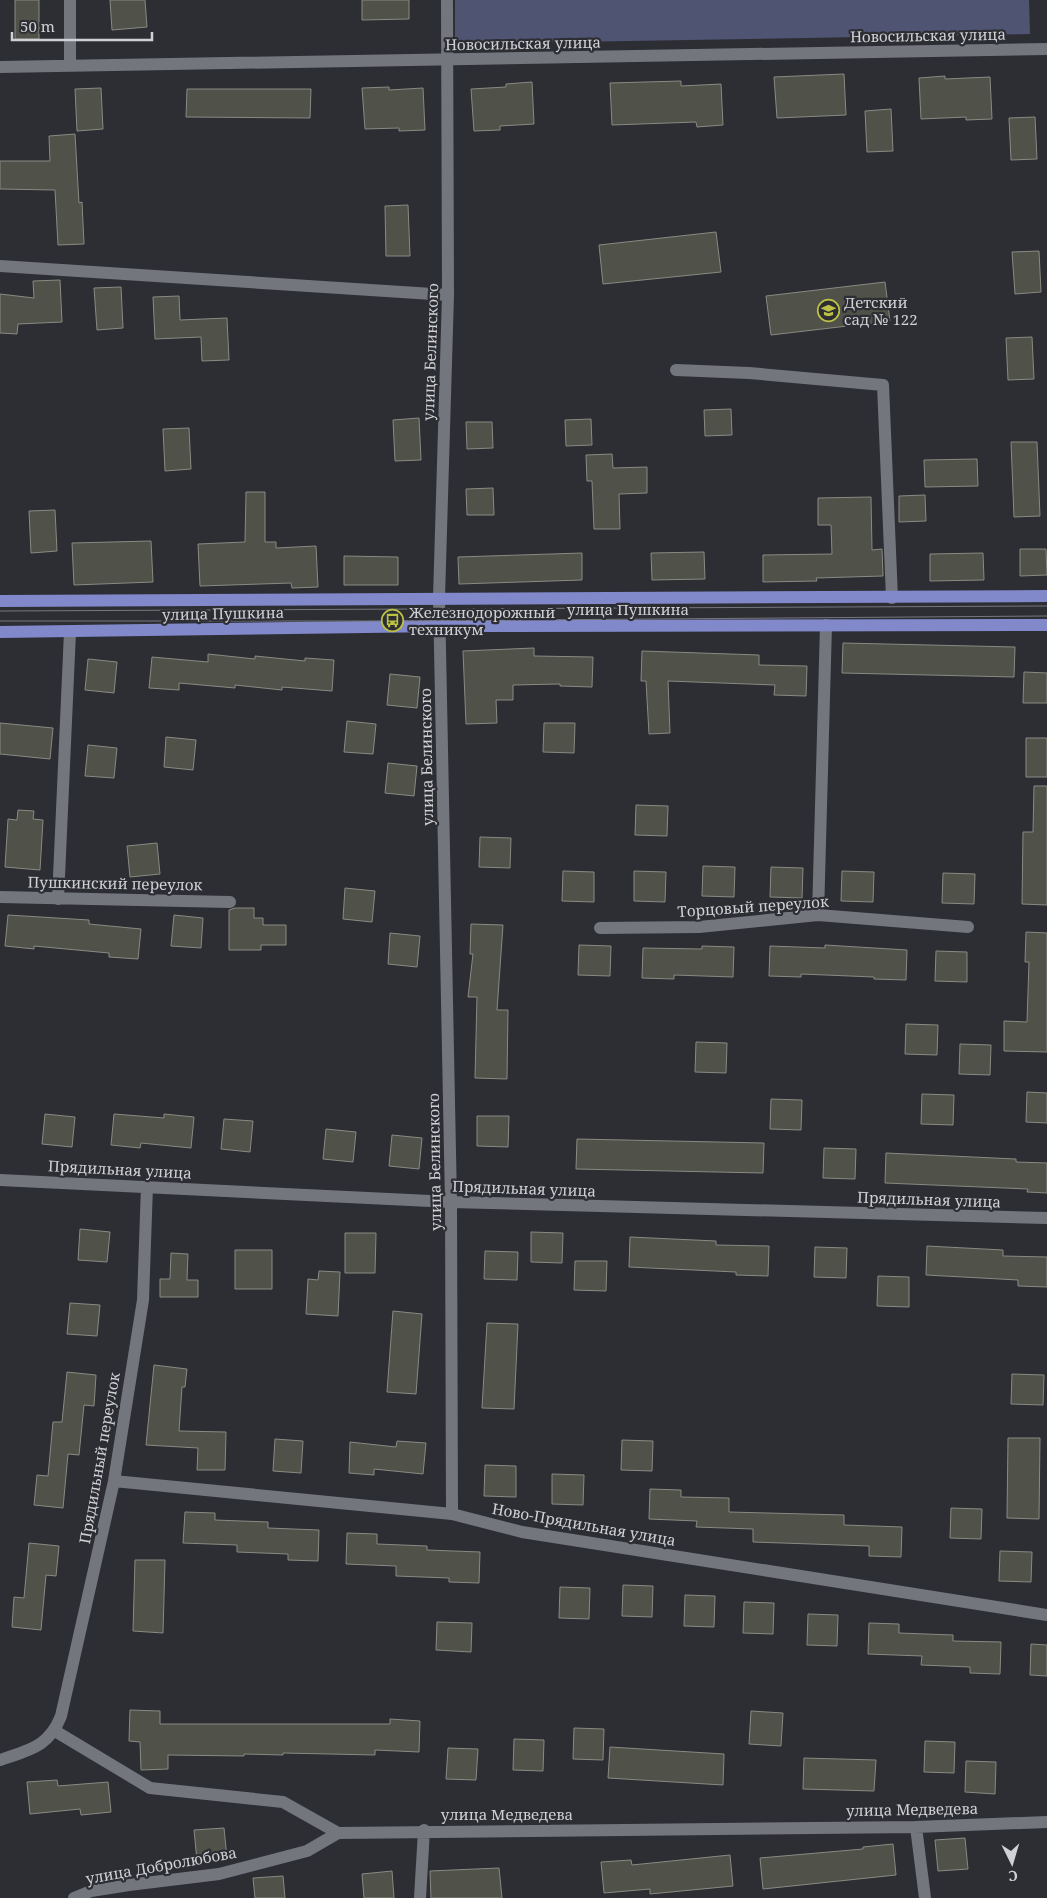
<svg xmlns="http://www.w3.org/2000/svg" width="1047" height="1898" font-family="'Noto Serif',serif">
<rect width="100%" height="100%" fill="#2d2e34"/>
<path fill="#4f5472" d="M 455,0 L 1029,0 L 1030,34 L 455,44 Z"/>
<path fill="#505149" stroke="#898a82" d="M 15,0 L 39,0 L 39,39 L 15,39 Z
M 110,0 L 145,0 L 147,27 L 112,30 Z
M 362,0 L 409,0 L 409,19 L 362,20 Z
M 844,74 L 846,115 L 777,118 L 774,77 Z
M 945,76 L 945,79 L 990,77 L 992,119 L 966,120 L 966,117 L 921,119 L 919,78 Z
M 681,81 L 681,86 L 721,84 L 723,125 L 697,127 L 696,122 L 612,125 L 610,83 Z
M 532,82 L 534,124 L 500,126 L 500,130 L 474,131 L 471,89 L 506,87 L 506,84 Z
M 389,87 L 389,90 L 423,88 L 425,130 L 399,131 L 399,128 L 365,129 L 362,88 Z
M 101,88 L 103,129 L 77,131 L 75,89 Z
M 187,89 L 311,89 L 310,118 L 186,117 Z
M 891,109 L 893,151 L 867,152 L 865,111 Z
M 1035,117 L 1037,159 L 1011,160 L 1009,118 Z
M 75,134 L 79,203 L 82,202 L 84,244 L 58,245 L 55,190 L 0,189 L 0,161 L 50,161 L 49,136 Z
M 408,205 L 410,256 L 386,256 L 385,206 Z
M 716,232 L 721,272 L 603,284 L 599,245 Z
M 1039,251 L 1041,292 L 1015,294 L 1012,252 Z
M 60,280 L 62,322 L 18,324 L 17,334 L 0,333 L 0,294 L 34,298 L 33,281 Z
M 885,282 L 890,321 L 771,335 L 766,296 Z
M 121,287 L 123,328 L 97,330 L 94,288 Z
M 179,296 L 180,320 L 227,318 L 229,360 L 202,361 L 201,337 L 155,339 L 153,297 Z
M 1032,337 L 1034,379 L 1008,380 L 1006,338 Z
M 731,409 L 732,435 L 705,436 L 704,410 Z
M 419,418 L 421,460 L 395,461 L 393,420 Z
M 591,419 L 592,445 L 566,446 L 565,420 Z
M 466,422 L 492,422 L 493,448 L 467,449 Z
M 189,428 L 191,469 L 165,471 L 163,429 Z
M 1011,442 L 1037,442 L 1040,516 L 1014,517 Z
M 612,454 L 613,468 L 647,467 L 647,493 L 619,494 L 620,529 L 594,529 L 592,481 L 587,481 L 586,455 Z
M 977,459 L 978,486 L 925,487 L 924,460 Z
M 493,488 L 494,515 L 467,515 L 466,489 Z
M 246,492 L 265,492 L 265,542 L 276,542 L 276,548 L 316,546 L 318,587 L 292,588 L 291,583 L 200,586 L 198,544 L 245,542 Z
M 925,495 L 926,521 L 899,522 L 899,496 Z
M 871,497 L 872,550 L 882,549 L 883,576 L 816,578 L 817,581 L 763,582 L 763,555 L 832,554 L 831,525 L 818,525 L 818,498 Z
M 55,510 L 57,551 L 31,553 L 29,511 Z
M 151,541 L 153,582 L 74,585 L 72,543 Z
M 1020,549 L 1046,549 L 1047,575 L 1020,576 Z
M 704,552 L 705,579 L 652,580 L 651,553 Z
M 582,553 L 582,580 L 459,584 L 458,557 Z
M 983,553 L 984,580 L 930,581 L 930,554 Z
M 344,556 L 398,557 L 398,585 L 344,585 Z
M 843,643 L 1015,647 L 1014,677 L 842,673 Z
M 534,648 L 534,656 L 593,657 L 592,687 L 560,686 L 560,684 L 513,685 L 513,700 L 496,700 L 497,723 L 466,724 L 463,651 Z
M 642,651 L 759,655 L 759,665 L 807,666 L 806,696 L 774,695 L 775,685 L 668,681 L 670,733 L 649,734 L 646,681 L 641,681 Z
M 208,654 L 255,659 L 255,656 L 305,661 L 305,658 L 334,660 L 332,691 L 282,687 L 282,690 L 235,685 L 235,688 L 179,683 L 179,690 L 149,688 L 152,657 L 208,662 Z
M 88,659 L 117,662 L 114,693 L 85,690 Z
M 1024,672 L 1047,673 L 1047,703 L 1023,703 Z
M 390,674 L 420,677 L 417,708 L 387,705 Z
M 347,721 L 376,724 L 373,754 L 344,752 Z
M 0,723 L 53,728 L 50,759 L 0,754 Z
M 544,723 L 575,723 L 574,753 L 543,752 Z
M 166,737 L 196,740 L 193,770 L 164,767 Z
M 1026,738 L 1047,738 L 1047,777 L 1026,777 Z
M 88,745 L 117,748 L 114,778 L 85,776 Z
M 388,763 L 417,766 L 414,796 L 385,793 Z
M 1034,786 L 1047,786 L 1047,905 L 1022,904 L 1023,832 L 1033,832 Z
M 636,805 L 668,806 L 667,836 L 635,835 Z
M 18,810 L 34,811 L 33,819 L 43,820 L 40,870 L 5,867 L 8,819 L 17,820 Z
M 480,837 L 511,838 L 510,868 L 479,867 Z
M 157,843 L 160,874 L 130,877 L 127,846 Z
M 703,866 L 735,867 L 734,897 L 702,896 Z
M 771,867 L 803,868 L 802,898 L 770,897 Z
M 563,871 L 594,872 L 594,902 L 562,901 Z
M 634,871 L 666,872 L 665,902 L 634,901 Z
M 842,871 L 874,872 L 873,902 L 841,901 Z
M 943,873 L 975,874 L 974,904 L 942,903 Z
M 345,888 L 375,891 L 372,922 L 343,919 Z
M 235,908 L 254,908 L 254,918 L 263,918 L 263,925 L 286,925 L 286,945 L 261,945 L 261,950 L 229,950 L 229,910 Z
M 8,915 L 89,920 L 89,924 L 141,929 L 138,959 L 109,957 L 109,953 L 34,946 L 34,949 L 5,946 Z
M 174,915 L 203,918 L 201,948 L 171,946 Z
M 471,924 L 503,925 L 497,1010 L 508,1010 L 507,1079 L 475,1078 L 477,997 L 468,997 L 473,954 L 470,954 Z
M 1026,932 L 1047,933 L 1047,1052 L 1004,1051 L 1004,1021 L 1027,1022 L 1029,962 L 1025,962 Z
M 390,933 L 420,936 L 417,967 L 388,964 Z
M 579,945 L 611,946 L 610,976 L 578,975 Z
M 825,945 L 907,950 L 906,980 L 874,979 L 874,977 L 801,974 L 801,977 L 769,976 L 770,946 L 825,948 Z
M 702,946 L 734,947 L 733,977 L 674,975 L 674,979 L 642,978 L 643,948 L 702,949 Z
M 936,951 L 967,952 L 967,982 L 935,981 Z
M 906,1024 L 938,1025 L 937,1055 L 905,1054 Z
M 696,1042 L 727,1043 L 726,1073 L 695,1072 Z
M 960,1044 L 991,1045 L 990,1075 L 959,1074 Z
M 1027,1092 L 1047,1093 L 1047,1123 L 1026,1122 Z
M 922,1094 L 954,1095 L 953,1125 L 921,1124 Z
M 771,1099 L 802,1100 L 801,1130 L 770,1129 Z
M 45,1114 L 75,1117 L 72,1147 L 42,1144 Z
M 114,1114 L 164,1118 L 164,1114 L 194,1117 L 191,1148 L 141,1143 L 140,1148 L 111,1145 Z
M 477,1116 L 509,1116 L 508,1147 L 477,1146 Z
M 224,1119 L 253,1121 L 250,1152 L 221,1149 Z
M 326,1129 L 356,1132 L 353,1162 L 323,1159 Z
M 392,1135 L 422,1138 L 419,1169 L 389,1166 Z
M 577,1139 L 764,1143 L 763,1173 L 576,1169 Z
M 824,1148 L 856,1149 L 855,1179 L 823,1178 Z
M 886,1153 L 1016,1159 L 1016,1162 L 1047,1163 L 1047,1193 L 1027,1192 L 1028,1189 L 885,1183 Z
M 80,1229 L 110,1232 L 107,1262 L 78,1260 Z
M 531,1232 L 563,1233 L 562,1263 L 531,1262 Z
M 345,1233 L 376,1233 L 375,1273 L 345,1273 Z
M 630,1237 L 716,1241 L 716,1245 L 769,1246 L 768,1276 L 736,1275 L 736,1272 L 629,1267 Z
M 927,1246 L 1003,1250 L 1003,1256 L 1047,1257 L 1047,1287 L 1018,1286 L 1018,1280 L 926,1275 Z
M 815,1247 L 847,1248 L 846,1278 L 814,1277 Z
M 235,1250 L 272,1250 L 272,1289 L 235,1289 Z
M 485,1251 L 518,1252 L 517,1280 L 484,1279 Z
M 171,1253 L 188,1254 L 187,1280 L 198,1280 L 198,1297 L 160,1297 L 160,1279 L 170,1279 Z
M 575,1261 L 607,1261 L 606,1291 L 574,1290 Z
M 319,1271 L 340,1272 L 338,1316 L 306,1314 L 308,1279 L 318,1280 Z
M 878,1276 L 909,1277 L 909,1307 L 877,1306 Z
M 70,1303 L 100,1305 L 97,1336 L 67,1334 Z
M 393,1311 L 422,1314 L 416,1394 L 387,1392 Z
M 487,1323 L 518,1324 L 514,1409 L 482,1408 Z
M 154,1365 L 187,1369 L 185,1387 L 182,1387 L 179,1431 L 226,1432 L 225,1470 L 197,1470 L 198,1448 L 146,1445 Z
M 67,1372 L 96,1375 L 94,1406 L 84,1405 L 79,1455 L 68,1454 L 63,1508 L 34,1505 L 37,1475 L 48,1476 L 53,1422 L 62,1422 Z
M 1012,1374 L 1044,1375 L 1043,1405 L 1011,1404 Z
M 1008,1438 L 1040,1438 L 1039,1519 L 1007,1518 Z
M 275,1439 L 303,1441 L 301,1473 L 273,1471 Z
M 622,1440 L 653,1441 L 652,1471 L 621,1470 Z
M 397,1441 L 426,1443 L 423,1474 L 374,1469 L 374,1475 L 349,1473 L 350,1442 L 396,1447 Z
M 485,1465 L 516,1466 L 516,1497 L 484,1496 Z
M 552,1474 L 584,1475 L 583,1505 L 552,1504 Z
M 650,1489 L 681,1490 L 681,1497 L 729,1498 L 729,1512 L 844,1515 L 844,1525 L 902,1527 L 901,1557 L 869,1556 L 869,1546 L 753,1542 L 753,1529 L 696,1527 L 697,1521 L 649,1519 Z
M 951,1508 L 982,1509 L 981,1539 L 950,1538 Z
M 185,1512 L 215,1513 L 215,1520 L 268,1522 L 268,1528 L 319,1530 L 318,1561 L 288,1560 L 288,1554 L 237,1552 L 237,1545 L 183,1543 Z
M 347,1533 L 377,1534 L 377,1544 L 427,1546 L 427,1550 L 480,1552 L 479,1583 L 449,1582 L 449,1578 L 396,1576 L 396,1566 L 346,1564 Z
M 29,1543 L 59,1546 L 56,1576 L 46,1575 L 41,1630 L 12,1627 L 14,1597 L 24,1598 Z
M 1000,1551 L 1032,1552 L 1031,1582 L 999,1581 Z
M 135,1560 L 165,1560 L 163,1633 L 133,1631 Z
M 623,1585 L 653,1586 L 652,1617 L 622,1616 Z
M 560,1587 L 590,1588 L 589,1619 L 559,1618 Z
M 685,1595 L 715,1596 L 714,1627 L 684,1626 Z
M 744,1602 L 774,1603 L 773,1634 L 743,1633 Z
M 808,1614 L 838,1615 L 837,1646 L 807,1645 Z
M 437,1622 L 472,1623 L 471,1652 L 436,1650 Z
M 869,1623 L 899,1624 L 899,1633 L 953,1635 L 953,1641 L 1001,1642 L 1000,1674 L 970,1673 L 970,1667 L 921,1665 L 922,1656 L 868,1654 Z
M 1031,1644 L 1047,1645 L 1047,1676 L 1030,1675 Z
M 130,1710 L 160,1711 L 160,1724 L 390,1724 L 390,1719 L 420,1721 L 419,1752 L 375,1750 L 375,1755 L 283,1753 L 283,1755 L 244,1754 L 244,1756 L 168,1755 L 168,1769 L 141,1770 L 140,1742 L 129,1741 Z
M 751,1711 L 783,1713 L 781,1746 L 749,1744 Z
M 574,1728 L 604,1729 L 603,1760 L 573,1759 Z
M 514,1739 L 544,1740 L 543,1771 L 513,1770 Z
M 925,1741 L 955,1742 L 954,1773 L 924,1772 Z
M 610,1747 L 724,1754 L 723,1785 L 608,1778 Z
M 448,1748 L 478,1749 L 476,1780 L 446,1779 Z
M 804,1758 L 876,1760 L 874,1791 L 803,1789 Z
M 966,1761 L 996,1762 L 995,1794 L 965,1792 Z
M 57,1780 L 58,1786 L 108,1782 L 111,1812 L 81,1815 L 80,1809 L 30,1814 L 27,1782 Z
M 224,1828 L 227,1858 L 197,1861 L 194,1830 Z
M 965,1838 L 968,1869 L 938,1871 L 935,1840 Z
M 893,1844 L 896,1875 L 763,1889 L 760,1858 L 863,1849 L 863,1847 Z
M 730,1855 L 733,1886 L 650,1894 L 650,1889 L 604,1893 L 601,1862 L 631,1860 L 632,1865 Z
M 499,1868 L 502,1898 L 431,1898 L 430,1871 Z
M 392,1871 L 394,1898 L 364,1898 L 362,1874 Z
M 283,1876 L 285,1898 L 255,1898 L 253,1878 Z"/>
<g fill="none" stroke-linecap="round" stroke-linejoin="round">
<path stroke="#74767e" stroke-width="12" d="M 447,0 L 448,295 L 439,598 L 451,1202 L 452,1514
M 70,66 L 70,0
M 0,67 L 1047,49
M 0,266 L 448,295
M 676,370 L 749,373 L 883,385 L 892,598
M 0,897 L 230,902
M 58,899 L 70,632
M 818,915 L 826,625
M 600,928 L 699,927 L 818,915 L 968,927
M 0,1180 L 451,1202 L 1047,1218
M 114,1481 L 452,1514 L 522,1532 L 1047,1615
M 55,1731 L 150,1788 L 283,1802 L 338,1833 L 916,1827 L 1047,1822
M 0,1760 C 29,1750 49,1747 61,1716 L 114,1481 L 143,1300 L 147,1186
M 916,1827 L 925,1898
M 74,1898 L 91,1891 L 129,1885 L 219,1874 L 307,1851 L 338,1833
M 420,1898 L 424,1830"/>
<path stroke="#8189cb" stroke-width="12" d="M 0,601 L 1047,596
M 0,632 L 440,626 L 1047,625"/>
<path stroke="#77787d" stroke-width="1" d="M 0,611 L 1047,606
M 0,621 L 393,621 L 1047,616"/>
</g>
<defs>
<symbol id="school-ring" viewBox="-11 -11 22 22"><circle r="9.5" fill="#2d2e34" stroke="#bcc044" stroke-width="1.5"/><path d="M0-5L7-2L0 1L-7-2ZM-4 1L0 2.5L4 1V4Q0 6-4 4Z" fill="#bcc044"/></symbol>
<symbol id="bus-ring" viewBox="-11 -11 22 22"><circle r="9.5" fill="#2d2e34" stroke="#bcc044" stroke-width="1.5"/><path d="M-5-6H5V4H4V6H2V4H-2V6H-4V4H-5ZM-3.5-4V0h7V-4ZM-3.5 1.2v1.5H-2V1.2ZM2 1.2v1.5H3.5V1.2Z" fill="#bcc044"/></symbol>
</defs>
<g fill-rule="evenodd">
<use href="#school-ring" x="816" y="298" width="25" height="25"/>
<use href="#bus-ring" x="380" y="608" width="25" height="25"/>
</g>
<g text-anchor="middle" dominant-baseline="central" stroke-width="4.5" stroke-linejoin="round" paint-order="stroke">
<g font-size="15" fill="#d0d1d5" stroke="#2d2e34">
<text transform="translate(928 35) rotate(-1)">Новосильская улица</text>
<text transform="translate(523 43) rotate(-1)">Новосильская улица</text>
<text transform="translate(430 352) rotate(-88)">улица Белинского</text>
<text x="628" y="609">улица Пушкина</text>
<text transform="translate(223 613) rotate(-1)">улица Пушкина</text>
<text transform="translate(426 757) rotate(-91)">улица Белинского</text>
<text transform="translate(115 883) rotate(1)">Пушкинский переулок</text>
<text transform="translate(753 906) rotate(-4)">Торцовый переулок</text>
<text transform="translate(434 1162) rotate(-91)">улица Белинского</text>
<text transform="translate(120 1169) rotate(3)">Прядильная улица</text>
<text transform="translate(524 1188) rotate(2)">Прядильная улица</text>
<text transform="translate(929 1199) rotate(2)">Прядильная улица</text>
<text transform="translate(99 1458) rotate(-80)">Прядильный переулок</text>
<text transform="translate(584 1524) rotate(10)">Ново-Прядильная улица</text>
<text transform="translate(912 1809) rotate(-1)">улица Медведева</text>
<text x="507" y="1814">улица Медведева</text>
<text transform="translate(161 1865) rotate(-10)">улица Добролюбова</text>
</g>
<g font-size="15" fill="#d0d1d5" stroke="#2d2e34" text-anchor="start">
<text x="844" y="302">Детский<tspan x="844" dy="17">сад № 122</tspan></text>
<text x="409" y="612">Железнодорожный<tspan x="409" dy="17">техникум</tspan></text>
</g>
</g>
<g transform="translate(1012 1863) rotate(175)" stroke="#2d2e34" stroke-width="4" paint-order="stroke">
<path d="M0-4L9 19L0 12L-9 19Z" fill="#d0d1d5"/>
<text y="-8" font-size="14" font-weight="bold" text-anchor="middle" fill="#d0d1d5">С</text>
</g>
<path d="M12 32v8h140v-8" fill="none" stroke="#d0d1d5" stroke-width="2.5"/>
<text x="20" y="32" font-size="15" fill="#d0d1d5" stroke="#2d2e34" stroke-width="4" paint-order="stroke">50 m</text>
</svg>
